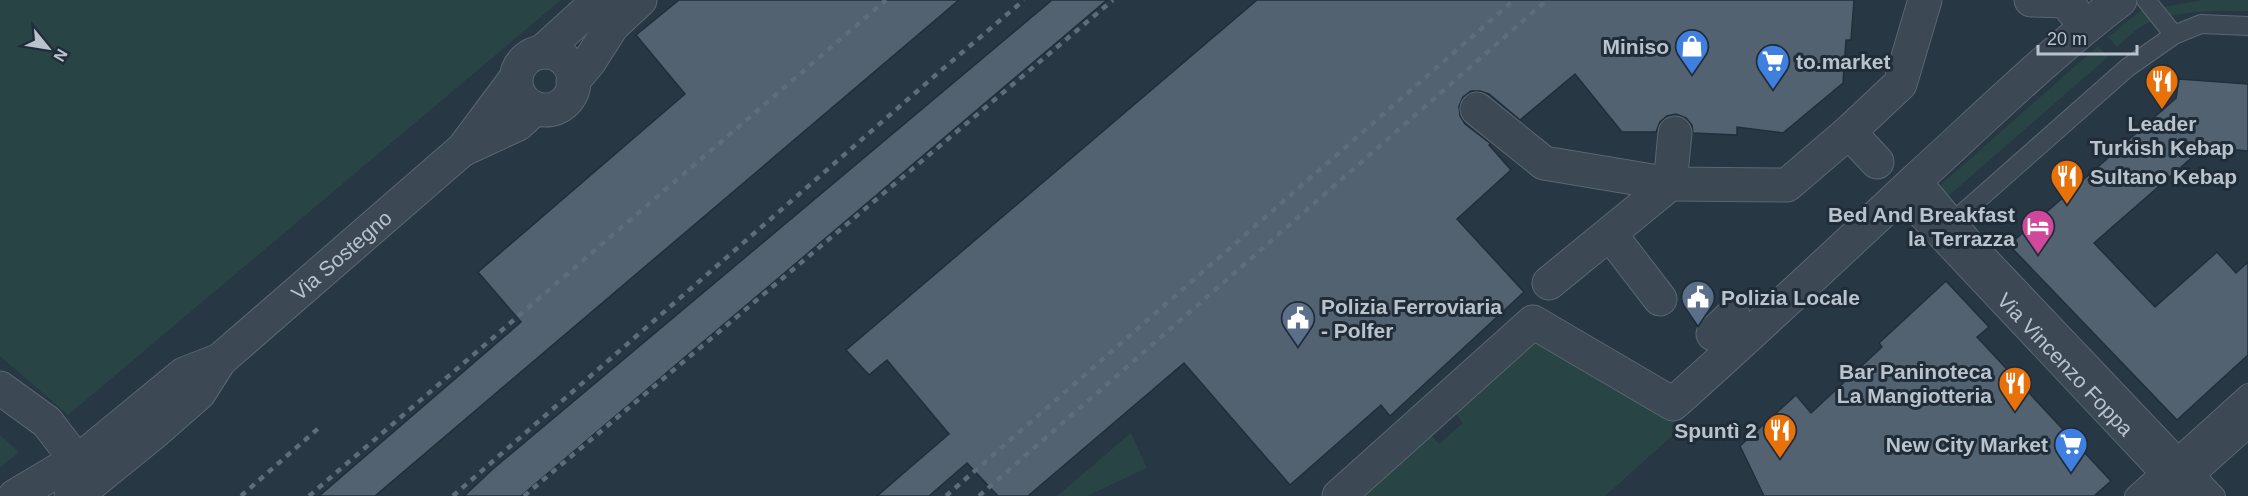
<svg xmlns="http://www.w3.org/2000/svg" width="2248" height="496" font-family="Helvetica,sans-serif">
<rect width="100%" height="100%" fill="#273744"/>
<path fill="#294444" d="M 0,0 L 561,0 L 68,415 L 0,356 Z
M 2203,0 L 2248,0 L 2248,11 C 2216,11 2181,10 2150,22 C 2138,27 2127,38 2117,47 L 2108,37 L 2140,11 Z
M 2098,46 L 2108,57 L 1954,191 L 1947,196 L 1937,188 Z
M 1538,341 L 1682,427 L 1605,496 L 1362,496 L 1431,435 L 1439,444 L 1463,423 L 1455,413 Z
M 1131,433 L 1147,468 L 1087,496 L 1057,496 Z
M 0,435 L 19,452 L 0,468 Z"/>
<path fill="#526271" stroke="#222f3b" stroke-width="1.5" d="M 679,0 L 959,0 L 375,496 L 319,496 L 521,322 L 478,272 L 685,94 L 636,35 Z
M 1052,0 L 1107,0 L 521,496 L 464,496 L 494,468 Z
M 1257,0 L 1854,0 L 1851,40 L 1846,40 L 1843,83 L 1783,133 L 1737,127 L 1737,135 L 1693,133 L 1692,125 L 1686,118 L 1676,114 L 1667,116 L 1660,122 L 1656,132 L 1622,132 L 1575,74 L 1520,120 L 1489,94 L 1480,91 L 1471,91 L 1463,97 L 1459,106 L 1460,116 L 1465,124 L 1491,144 L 1489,145 L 1511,170 L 1457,219 L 1524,292 L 1390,416 L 1381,405 L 1290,485 L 1184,363 L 1028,496 L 998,496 L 967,463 L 929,496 L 877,496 L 949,434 L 887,360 L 869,375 L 846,350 Z
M 2179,79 L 2248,84 L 2248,151 L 2204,147 L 2094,243 L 2155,307 L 2217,252 L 2236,273 L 2248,262 L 2248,355 L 2177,420 L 2009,245 L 2176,98 Z
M 1946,281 L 1989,327 L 1977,337 L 2111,481 L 2094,496 L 1764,496 L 1740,446 L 1796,395 L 1811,413 L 1882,347 L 1879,343 Z"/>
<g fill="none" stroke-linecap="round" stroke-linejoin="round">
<defs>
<path id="lane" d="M 2146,0 L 2174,35
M 1920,177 L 1972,239 L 2216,496
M 1947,227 L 2127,68 L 2174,35 L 2201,24 L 2248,26
M 2134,496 L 2248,393"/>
<g id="street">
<path d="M 2031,0 L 2065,1 L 2075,13"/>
<path d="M 542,52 L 599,0"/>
<circle cx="545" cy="81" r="29"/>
<path d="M 573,81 L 589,62 L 612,26 L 640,0"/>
<path d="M 1477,109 L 1544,163 L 1670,184 L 1787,185 L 1849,132 L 1900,84 L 1925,0"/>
<path d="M 1849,132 L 1877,162"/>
<path d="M 464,149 L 518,124 L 535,108"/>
<path id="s1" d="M 1904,192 L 2190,496"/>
<path d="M 1610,234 L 1660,299"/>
<path d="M 1549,283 L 1670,184 L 1675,133"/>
<path d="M 1713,334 L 1733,315"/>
<path d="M 0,388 L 47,422 L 89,477"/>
<path d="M 15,496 L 89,452 L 184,374 L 220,360"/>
<path id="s2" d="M 71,496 L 93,482 L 151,435 L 199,393 L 220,360 L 463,149 L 516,78"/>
<path d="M 1339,496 L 1533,322 L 1673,404 C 1756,330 1837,254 1918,178 C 1984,118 2049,54 2120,0"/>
<path d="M 2162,496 L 2248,419"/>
</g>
</defs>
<use href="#lane" stroke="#5a6671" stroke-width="20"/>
<use href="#street" stroke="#5a6671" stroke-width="35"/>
<use href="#lane" stroke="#3c4853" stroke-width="18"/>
<use href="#street" stroke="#3c4853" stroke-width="33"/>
<path stroke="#5e6d7a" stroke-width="4.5" stroke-dasharray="6 6" stroke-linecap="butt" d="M 241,496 L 321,426
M 309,496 L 886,0
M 453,496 L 938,73 L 1024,0
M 524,496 L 1113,0
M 946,496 L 1514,0
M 979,496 L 1547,0"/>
</g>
<defs>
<symbol id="shop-pin" viewBox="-11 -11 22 30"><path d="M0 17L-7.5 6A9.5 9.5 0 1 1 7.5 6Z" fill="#3f7fe0" stroke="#202d39"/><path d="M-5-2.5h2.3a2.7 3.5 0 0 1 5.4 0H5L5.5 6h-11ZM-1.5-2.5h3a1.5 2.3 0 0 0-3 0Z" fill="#fff"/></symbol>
<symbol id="supermarket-pin" viewBox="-11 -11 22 30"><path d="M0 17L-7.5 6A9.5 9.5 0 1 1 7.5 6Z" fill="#3f7fe0" stroke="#202d39"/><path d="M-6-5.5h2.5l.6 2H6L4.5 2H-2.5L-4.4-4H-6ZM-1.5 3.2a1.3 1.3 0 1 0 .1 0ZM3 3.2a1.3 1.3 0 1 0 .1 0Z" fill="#fff"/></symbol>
<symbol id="restaurant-pin" viewBox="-11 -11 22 30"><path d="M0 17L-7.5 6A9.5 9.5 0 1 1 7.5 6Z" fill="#e8710a" stroke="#202d39"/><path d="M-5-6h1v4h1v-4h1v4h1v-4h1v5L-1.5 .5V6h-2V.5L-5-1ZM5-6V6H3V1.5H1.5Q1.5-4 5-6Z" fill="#fff"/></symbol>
<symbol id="hotel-pin" viewBox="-11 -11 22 30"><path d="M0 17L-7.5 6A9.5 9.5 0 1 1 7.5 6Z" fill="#d1479c" stroke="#202d39"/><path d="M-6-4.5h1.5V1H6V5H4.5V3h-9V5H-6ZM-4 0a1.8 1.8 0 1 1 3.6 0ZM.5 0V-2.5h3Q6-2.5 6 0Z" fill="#fff"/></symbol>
<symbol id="civic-pin" viewBox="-11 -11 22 30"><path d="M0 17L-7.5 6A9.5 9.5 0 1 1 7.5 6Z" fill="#5c6f8a" stroke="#202d39"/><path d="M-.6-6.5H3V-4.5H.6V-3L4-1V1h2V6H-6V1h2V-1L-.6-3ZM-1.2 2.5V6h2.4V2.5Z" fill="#fff"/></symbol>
</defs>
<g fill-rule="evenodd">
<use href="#shop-pin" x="1673" y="27" width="38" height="52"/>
<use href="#supermarket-pin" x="1754" y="42" width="38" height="52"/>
<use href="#restaurant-pin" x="2143" y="62" width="38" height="52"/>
<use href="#restaurant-pin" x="2048" y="157" width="38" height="52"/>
<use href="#hotel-pin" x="2019" y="207" width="38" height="52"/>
<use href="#civic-pin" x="1679" y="278" width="38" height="52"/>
<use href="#civic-pin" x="1279" y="299" width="38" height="52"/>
<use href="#restaurant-pin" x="1996" y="364" width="38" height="52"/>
<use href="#restaurant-pin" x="1761" y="411" width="38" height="52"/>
<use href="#supermarket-pin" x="2052" y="425" width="38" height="52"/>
</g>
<g text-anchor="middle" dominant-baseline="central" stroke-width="6" stroke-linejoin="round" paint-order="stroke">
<g font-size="21" font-weight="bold" fill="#b9c3cd" stroke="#202d39" text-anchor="end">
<text x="1669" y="46">Miniso</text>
<text x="1796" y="61" text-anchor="start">to.market</text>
<text x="2162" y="123" text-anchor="middle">Leader<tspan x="2162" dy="24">Turkish Kebap</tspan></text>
<text x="2090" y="176" text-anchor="start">Sultano Kebap</text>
<text x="2015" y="214">Bed And Breakfast<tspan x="2015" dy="24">la Terrazza</tspan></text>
<text x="1721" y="297" text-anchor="start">Polizia Locale</text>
<text x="1321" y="306" text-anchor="start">Polizia Ferroviaria<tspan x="1321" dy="24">- Polfer</tspan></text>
<text x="1992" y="371">Bar Paninoteca<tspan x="1992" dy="24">La Mangiotteria</tspan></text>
<text x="1757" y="430">Spuntì 2</text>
<text x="2048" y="444">New City Market</text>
</g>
<g font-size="21" fill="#b9c3cd" stroke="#202d39">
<text stroke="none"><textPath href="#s2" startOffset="364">Via Sostegno</textPath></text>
<text stroke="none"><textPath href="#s1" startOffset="236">Via Vincenzo Foppa</textPath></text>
</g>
</g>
<g transform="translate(48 48) rotate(120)" stroke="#202d39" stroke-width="4.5" paint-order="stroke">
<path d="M0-4.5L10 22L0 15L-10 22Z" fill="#b9c3cd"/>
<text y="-9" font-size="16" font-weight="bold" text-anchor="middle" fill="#b9c3cd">N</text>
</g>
<path d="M2038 45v9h99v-9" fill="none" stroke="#b9c3cd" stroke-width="3"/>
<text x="2047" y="45" font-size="18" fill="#b9c3cd" stroke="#202d39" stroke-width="4.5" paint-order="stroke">20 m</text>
</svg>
